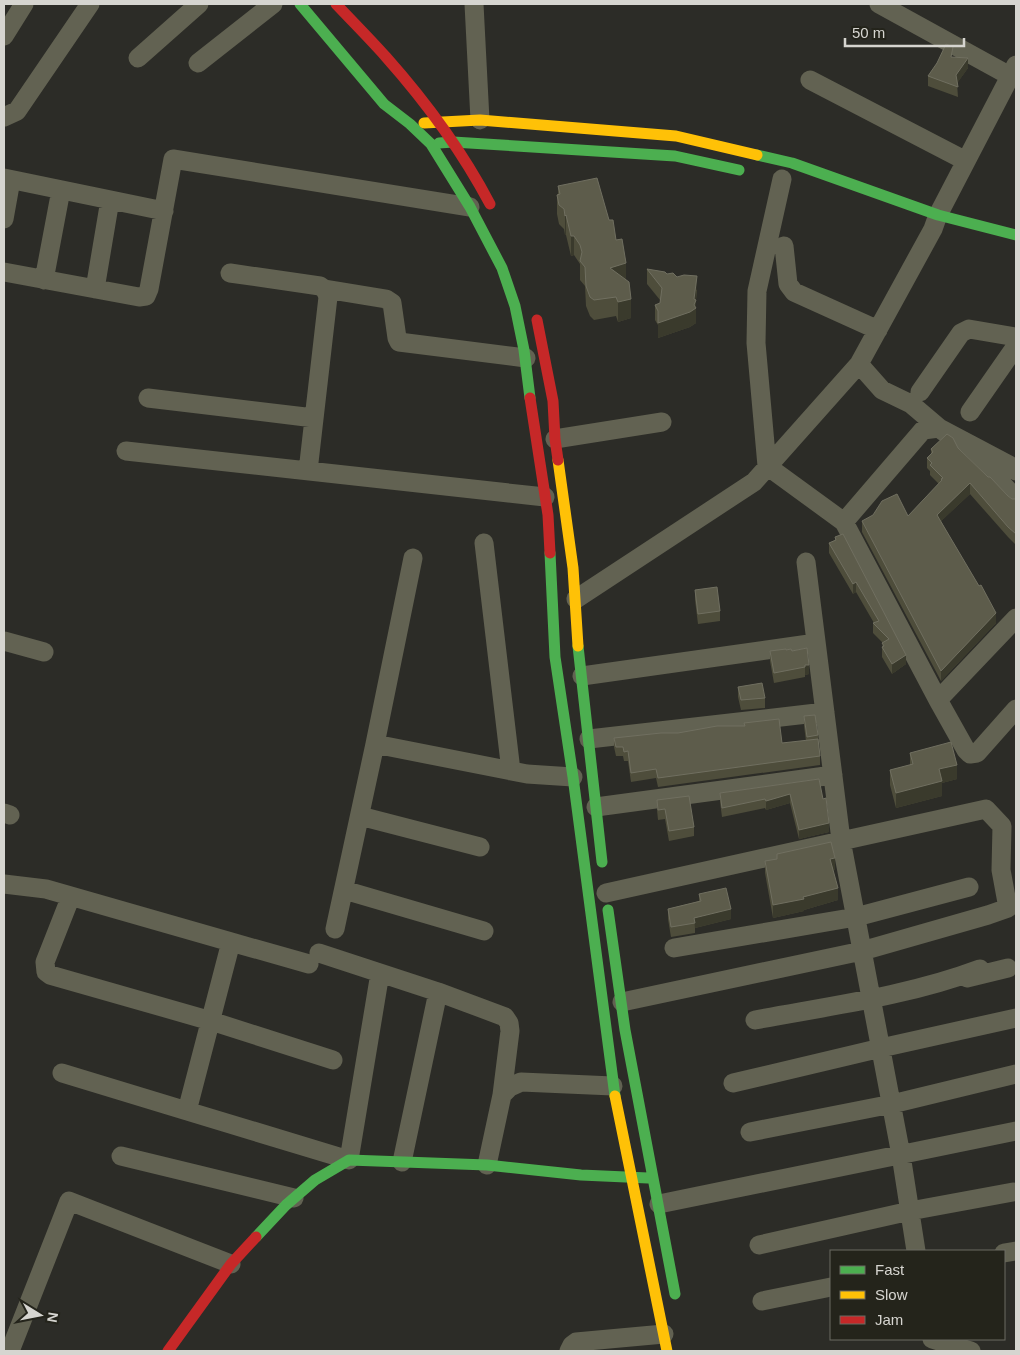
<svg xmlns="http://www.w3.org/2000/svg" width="1020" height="1355" font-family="Arial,sans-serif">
<rect width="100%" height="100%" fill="#2c2c27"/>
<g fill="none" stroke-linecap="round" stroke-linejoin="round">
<path stroke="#626252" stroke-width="19" d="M 474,4 L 480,120
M 879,4 L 1010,76
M 4,36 L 24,4
M 138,58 L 199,4
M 198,63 L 273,4
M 810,80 L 966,161
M 4,117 L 17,111 L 90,4
M 4,178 L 164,211
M 782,179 L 757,291 L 756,343 L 767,466 L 844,522 L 923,430 L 939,428 L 1009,465 L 1016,471
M 4,219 L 11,180
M 784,246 L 788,284 L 794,292 L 878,330
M 4,272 L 139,297 L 146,296 L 149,289 L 173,159 L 470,207
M 230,273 L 320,286 C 325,289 326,291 328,297 L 308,471
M 44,280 L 61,190
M 95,289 L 110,200
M 325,289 L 386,299 L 392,303 L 397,338 L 399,342 L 526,358
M 859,364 L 882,390 L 911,404 L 944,432
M 920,392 L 961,333 L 969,329 L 1016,337
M 148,398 L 314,418
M 970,412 L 1016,346
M 555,439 L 662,422
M 965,450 L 998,479 L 1016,499
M 126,451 L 545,497
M 844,522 L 938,700
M 484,543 L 511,771
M 806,562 L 841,840 L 901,1155 L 916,1251
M 576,599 L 754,482 L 859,364 L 933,229 L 938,215 L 1016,65
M 1016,618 L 938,700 L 966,750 L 970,754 L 977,753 L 1016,709
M 4,641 L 44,652
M 582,676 L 816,643
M 589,739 L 825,712
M 375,744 L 413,558
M 596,807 L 833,775
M 4,813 L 10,815
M 360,816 L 480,847
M 4,884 L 46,889 L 231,942
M 344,890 L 484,931
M 606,893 L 986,809 L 1002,826 L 1001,870 L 1008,908 L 988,915 L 862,951 L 622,1002
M 71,896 L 45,962 L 46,972 L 50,975 L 211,1021 L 333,1060
M 335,929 L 375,744 L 527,774 L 573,777
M 674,948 L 856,917 L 969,887
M 319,953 L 438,992 L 505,1017 L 509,1023 L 510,1031 L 502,1095
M 309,964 L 231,942 L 187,1111 L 349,1160 L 380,973
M 967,978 L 1008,968
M 755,1020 C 830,1006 908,996 980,969
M 62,1073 L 187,1111
M 733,1083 L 881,1048 L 1016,1018
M 750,1132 L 892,1104 L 1016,1074
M 121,1156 L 294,1198
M 402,1162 L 438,992
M 487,1165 L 502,1095 L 510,1087 L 521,1082 L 613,1086
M 659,1204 L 1016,1131
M 759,1245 L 910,1211 L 1013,1192
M 1004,1253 L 1016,1251
M 762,1301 L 831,1287
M 932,1339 L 971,1351
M 10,1351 L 69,1201 L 231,1264
M 569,1351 L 572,1345 L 576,1342 L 664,1334"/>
<path stroke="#4caf50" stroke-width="11" d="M 300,4 L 384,104 L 410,124 L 431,144 L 470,207 L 502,268 L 515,306 L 524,350 L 530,398
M 439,143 L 453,142 L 675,156 L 739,170
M 757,155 L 792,163 L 938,215 L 1016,235
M 550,553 L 555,657 L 573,777 L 615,1096
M 578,646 L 602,862
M 608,910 L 625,1030 L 675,1294
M 256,1237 L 286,1205 L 315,1180 L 349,1160 L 487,1165 L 581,1175 L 648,1178"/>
<path stroke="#ffc107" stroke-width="11" d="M 424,123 L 480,120 L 676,136 L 757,155
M 558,460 L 573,568 L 578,646
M 615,1096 L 667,1351"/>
<path stroke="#c62828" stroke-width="11" d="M 336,4 C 353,22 370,39 386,57 C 426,102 462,151 490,204
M 537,320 L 553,401 L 555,439 L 558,460
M 530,398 L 548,515 L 550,553
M 168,1351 L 231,1264 L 256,1237"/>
</g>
<path fill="#4e4d3b" d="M 953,57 L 968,68 L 957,83 L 958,97 L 928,86 L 928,76 Z
M 558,186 L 609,220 L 616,240 L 626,280 L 631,318 L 618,322 L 616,316 L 594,320 L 590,316 L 586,306 L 585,286 L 580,280 L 580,264 L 574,255 L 571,256 L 566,235 L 565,235 L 564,229 L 559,224 L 557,214 L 557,195 L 558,194 Z
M 647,269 L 677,277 L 697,290 L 696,300 L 696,323 L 690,327 L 658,338 L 658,325 L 655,320 L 655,305 L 660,303 L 660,300 L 647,284 Z
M 958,448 L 1008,496 L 1012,499 L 1016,499 L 1016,545 L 1008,537 L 970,494 L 941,521 L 996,623 L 941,681 L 862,532 L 862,521 L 908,516 L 939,484 L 930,475 L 930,471 L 927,468 L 927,458 L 931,454 L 931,449 Z
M 835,537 L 906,664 L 892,674 L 882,657 L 882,647 L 883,643 L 873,633 L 873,623 L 874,623 L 856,592 L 853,594 L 829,553 L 829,543 L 835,540 Z
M 695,590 L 720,611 L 720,621 L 698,624 L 695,600 Z
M 807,648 L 809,674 L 805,675 L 805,677 L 774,683 L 770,661 L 770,651 L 786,650 L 792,651 Z
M 738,687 L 765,698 L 765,708 L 741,710 L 738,697 Z
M 804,716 L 818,735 L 820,756 L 820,765 L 658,787 L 656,778 L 631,782 L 628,761 L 624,761 L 623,756 L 616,756 L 614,747 L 614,738 L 782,743 L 806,741 L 804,726 Z
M 910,753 L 957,779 L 942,783 L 942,796 L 896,808 L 890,785 L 890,770 L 910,765 Z
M 819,779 L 829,832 L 799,839 L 790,803 L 766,810 L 765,808 L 722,817 L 720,802 L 720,793 Z
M 657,800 L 694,827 L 694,836 L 669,841 L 665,819 L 658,820 L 657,810 Z
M 765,861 L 835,870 L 833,870 L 838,900 L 804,910 L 804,911 L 773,918 L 765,873 Z
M 699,894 L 731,919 L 695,928 L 695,933 L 671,937 L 668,919 L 668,909 L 699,901 Z"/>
<path fill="#3a3a2c" d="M 968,58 L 968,68 L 956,85 L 956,75 Z
M 566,215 L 566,235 L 565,235 L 565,216 Z
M 571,236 L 574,236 L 574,255 L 571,256 Z
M 626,263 L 626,283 L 610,268 Z
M 697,276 L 696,300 L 696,323 L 690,327 L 658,338 L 658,323 Z
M 631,299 L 631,318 L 618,322 L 618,302 Z
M 970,483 L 970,494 L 937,525 L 937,515 Z
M 856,582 L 856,592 L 853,594 L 853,584 Z
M 996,613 L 996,623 L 941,681 L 941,671 Z
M 906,655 L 906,664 L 892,674 L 892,664 Z
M 805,665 L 809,665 L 809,674 L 805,675 Z
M 957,765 L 957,779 L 942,783 L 942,796 L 896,808 L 896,793 L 939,769 Z
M 790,794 L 790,803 L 766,810 L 766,801 Z
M 829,823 L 829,832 L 799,839 L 799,830 Z
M 835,858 L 835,870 L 830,871 L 830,859 Z
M 838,888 L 838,900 L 804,910 L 804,911 L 773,918 L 773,905 Z
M 731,909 L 731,919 L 695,928 L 694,918 Z"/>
<path fill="#5d5c4b" stroke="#706f60" d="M 946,44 L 953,47 L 951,57 L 968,58 L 956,75 L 958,87 L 928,76 L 937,63 Z
M 597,178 L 609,220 L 613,220 L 616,240 L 622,239 L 626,263 L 610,268 L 629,282 L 631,299 L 618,302 L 616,297 L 594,300 L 590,297 L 586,286 L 585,267 L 580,261 L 582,252 L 580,245 L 574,236 L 571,236 L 566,215 L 565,216 L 564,209 L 559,205 L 557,195 L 560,194 L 558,186 Z
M 647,269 L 665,272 L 667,274 L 673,273 L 677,277 L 684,275 L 697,276 L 694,299 L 696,300 L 694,305 L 696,308 L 690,312 L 658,323 L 658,311 L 655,305 L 660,303 L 662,288 Z
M 947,434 L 953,438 L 958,448 L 988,477 L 990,477 L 1008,496 L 1012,499 L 1016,499 L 1016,534 L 1008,527 L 970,483 L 937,515 L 979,586 L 981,585 L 996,613 L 941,671 L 862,521 L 873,515 L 882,501 L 897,494 L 908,516 L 942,480 L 941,479 L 943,478 L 930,465 L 932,463 L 927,458 L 933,452 L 931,449 Z
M 843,534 L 906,655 L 892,664 L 882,647 L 884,646 L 882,643 L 889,639 L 873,623 L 879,621 L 856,582 L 853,584 L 829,543 L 836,540 L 835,537 Z
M 717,587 L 720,611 L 698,614 L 695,590 Z
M 807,648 L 809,665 L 805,665 L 805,667 L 774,673 L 770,651 L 786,649 L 786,650 L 791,649 L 792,651 Z
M 762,683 L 765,698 L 741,700 L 738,687 Z
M 815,715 L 818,735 L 807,737 L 804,716 Z
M 779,719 L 782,743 L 818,739 L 820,756 L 658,778 L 656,769 L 631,773 L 628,751 L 624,752 L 623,747 L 616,747 L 614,738 L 661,733 L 678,733 L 717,726 L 745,726 L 744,723 Z
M 951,742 L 957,765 L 939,769 L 942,781 L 896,793 L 890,770 L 913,764 L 910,753 Z
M 819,779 L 823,799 L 826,798 L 829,823 L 799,830 L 790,794 L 766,801 L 765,799 L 722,808 L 720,793 Z
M 689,796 L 694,827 L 669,831 L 665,809 L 658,810 L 657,800 Z
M 831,842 L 835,858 L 830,859 L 838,888 L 803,897 L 804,899 L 773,905 L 765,861 L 777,859 L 777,854 Z
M 726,888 L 731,909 L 694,918 L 695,923 L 671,927 L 668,909 L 701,901 L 699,894 Z"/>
<rect width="1020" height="1355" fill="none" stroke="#d6d5d0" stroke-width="10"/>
<rect x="830" y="1250" width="175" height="90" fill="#24241b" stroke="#6b6b63"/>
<rect x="840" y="1266" width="25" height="8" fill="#4caf50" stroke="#6b6b63"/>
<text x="875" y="1275" font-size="15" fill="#d6d5d0">Fast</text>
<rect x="840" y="1291" width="25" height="8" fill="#ffc107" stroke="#6b6b63"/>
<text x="875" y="1300" font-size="15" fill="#d6d5d0">Slow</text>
<rect x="840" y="1316" width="25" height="8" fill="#c62828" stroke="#6b6b63"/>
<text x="875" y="1325" font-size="15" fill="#d6d5d0">Jam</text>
<g transform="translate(40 1315) rotate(100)" stroke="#24241b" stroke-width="4" paint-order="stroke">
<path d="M0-4L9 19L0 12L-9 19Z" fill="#d6d5d0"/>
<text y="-8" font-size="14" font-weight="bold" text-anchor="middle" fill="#d6d5d0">N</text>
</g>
<path d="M845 38v8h119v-8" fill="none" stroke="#d6d5d0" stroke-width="2.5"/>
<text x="852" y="38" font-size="15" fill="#d6d5d0" stroke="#24241b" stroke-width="4" paint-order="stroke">50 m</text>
</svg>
